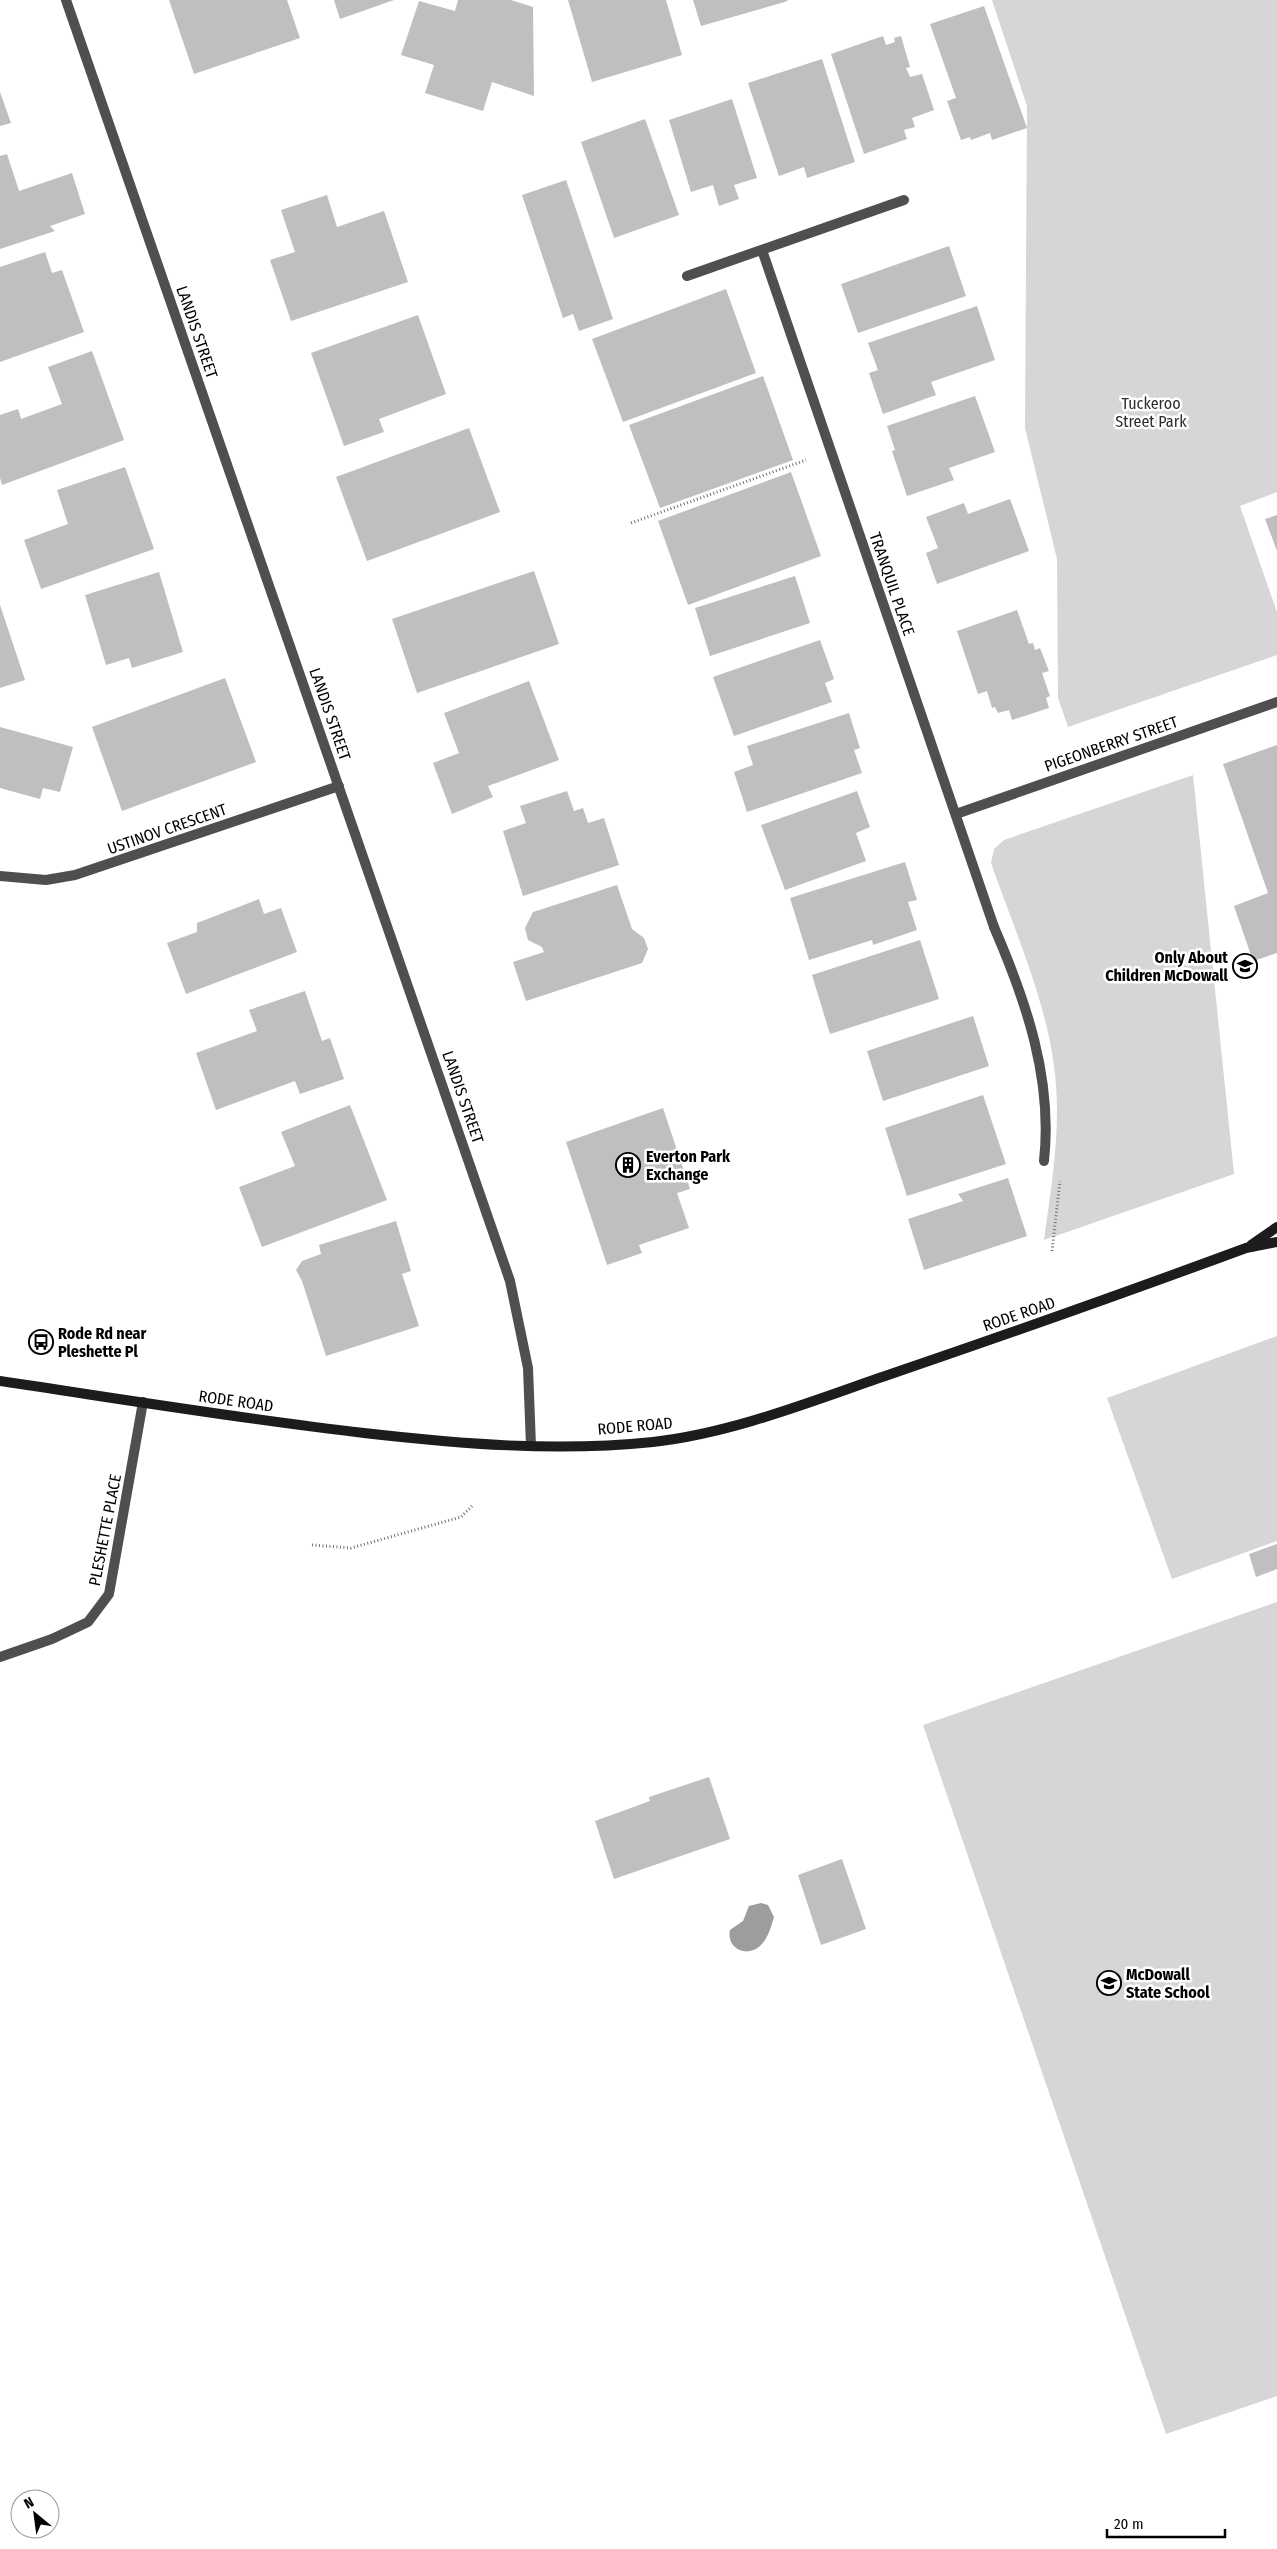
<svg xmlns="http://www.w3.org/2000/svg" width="1277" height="2549" font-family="'Fira Sans Condensed',sans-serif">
<rect width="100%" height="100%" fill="#fff"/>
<path fill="#d6d6d6" d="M 992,0 L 1277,0 L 1277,492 L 1240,506 L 1277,612 L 1277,655 L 1068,727 L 1058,698 L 1057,559 L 1025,428 L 1027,106 Z
M 1193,775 L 1234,1174 L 1044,1240 C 1052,1182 1062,1125 1054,1066 C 1046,1001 1013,926 991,863 L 994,849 L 1004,840 Z
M 1277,1336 L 1277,1541 L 1172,1579 L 1107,1398 Z
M 1277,1602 L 1277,2396 L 1166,2434 L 923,1725 Z"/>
<path fill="#9d9d9d" d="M 761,1903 L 768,1905 L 774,1917 C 771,1927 768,1939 760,1946 C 747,1958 726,1949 730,1930 L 743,1921 L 749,1906 Z"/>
<path fill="#bfbfbf" d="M 169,0 L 287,0 L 300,38 L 194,74 Z
M 334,0 L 394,0 L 340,19 Z
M 458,0 L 511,0 L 533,7 L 534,96 L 492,82 L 483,111 L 425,93 L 434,65 L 401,55 L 419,1 L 455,11 Z
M 568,0 L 666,0 L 682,55 L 592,82 Z
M 693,0 L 787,0 L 788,1 L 701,26 Z
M 984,6 L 1027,128 L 992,140 L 990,133 L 971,140 L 970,137 L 961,140 L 947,101 L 956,98 L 930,24 Z
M 883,36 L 886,45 L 895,42 L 894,38 L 901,36 L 910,67 L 906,68 L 910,77 L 922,74 L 934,110 L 912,118 L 915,127 L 904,130 L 907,139 L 864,154 L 831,54 Z
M 822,59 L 855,162 L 807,178 L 804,167 L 779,176 L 748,83 Z
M 0,92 L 11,123 L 0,126 Z
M 732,99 L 757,178 L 734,185 L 739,199 L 719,206 L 713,185 L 691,192 L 669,120 Z
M 645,119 L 679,215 L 614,238 L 581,142 Z
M 7,154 L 19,191 L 72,173 L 85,214 L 50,226 L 55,231 L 0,249 L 0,156 Z
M 566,180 L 613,319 L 579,331 L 573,314 L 563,318 L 522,195 Z
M 327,195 L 337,227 L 384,211 L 408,282 L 291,321 L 270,260 L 295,252 L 281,210 Z
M 949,246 L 966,296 L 858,333 L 841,284 Z
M 45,252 L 52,273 L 62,270 L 84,332 L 0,362 L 0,267 Z
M 726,289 L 756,373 L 623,422 L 592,339 Z
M 977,306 L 995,360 L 931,382 L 936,395 L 883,414 L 869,373 L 878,370 L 868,343 Z
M 418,315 L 446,394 L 379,419 L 384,432 L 344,446 L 311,353 Z
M 92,351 L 124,440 L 2,485 L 0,478 L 0,415 L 18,409 L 21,419 L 62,404 L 48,367 Z
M 763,376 L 793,460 L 660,508 L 629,425 Z
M 975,396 L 995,452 L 949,468 L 954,480 L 907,496 L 892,451 L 895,450 L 887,426 Z
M 469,428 L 500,512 L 367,561 L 336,477 Z
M 125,467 L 154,549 L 41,589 L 24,540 L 68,524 L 57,490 Z
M 791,472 L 821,556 L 688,605 L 658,521 Z
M 1010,499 L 1029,551 L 937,584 L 926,553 L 938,548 L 926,517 L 964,503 L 968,514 Z
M 1277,515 L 1277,551 L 1265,519 Z
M 534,571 L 559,644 L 417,693 L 392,619 Z
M 159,572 L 183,652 L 132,668 L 129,658 L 106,665 L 85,595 Z
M 795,576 L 810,623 L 710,656 L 695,608 Z
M 0,605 L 25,680 L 0,688 Z
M 1017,610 L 1029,644 L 1033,643 L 1035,650 L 1040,648 L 1049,671 L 1042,673 L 1050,696 L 1046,698 L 1049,708 L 1012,720 L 1009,710 L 998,713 L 995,707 L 992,708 L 987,691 L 978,694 L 957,631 Z
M 820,640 L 834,679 L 825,683 L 832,702 L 734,736 L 713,677 Z
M 225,678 L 256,762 L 122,811 L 92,727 Z
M 529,681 L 559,760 L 488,786 L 493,797 L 452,814 L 433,763 L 459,753 L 444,713 Z
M 849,713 L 860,748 L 854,750 L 862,773 L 747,812 L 734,772 L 753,765 L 747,746 Z
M 0,727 L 73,747 L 60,792 L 43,788 L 40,799 L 0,788 Z
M 1277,745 L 1277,953 L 1253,961 L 1234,906 L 1268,893 L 1223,764 Z
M 567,791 L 574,811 L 583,808 L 588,823 L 604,818 L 619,865 L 523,896 L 503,831 L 526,823 L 520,806 Z
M 857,791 L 870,827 L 856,833 L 866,861 L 785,890 L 761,825 Z
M 905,862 L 917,900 L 908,902 L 917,930 L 873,945 L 872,940 L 809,960 L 790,898 Z
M 617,885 L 632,929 L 644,938 L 648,949 L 642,963 L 526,1001 L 513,962 L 544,952 L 542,947 L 528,940 L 525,928 L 533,912 Z
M 259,899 L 264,914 L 281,908 L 297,952 L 186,994 L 167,943 L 197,932 L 197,923 Z
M 920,940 L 939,999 L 830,1034 L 812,975 Z
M 305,991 L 322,1041 L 330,1038 L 344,1079 L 300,1094 L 295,1081 L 216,1110 L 196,1053 L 257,1031 L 249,1010 Z
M 973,1016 L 989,1066 L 883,1101 L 867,1051 Z
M 983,1095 L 1006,1164 L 907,1196 L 885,1128 Z
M 350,1105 L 387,1200 L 262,1247 L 239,1187 L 295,1166 L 281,1132 Z
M 663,1108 L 690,1189 L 677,1193 L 689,1228 L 639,1245 L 642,1253 L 607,1265 L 566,1142 Z
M 1008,1178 L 1027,1236 L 924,1270 L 908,1219 L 963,1201 L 958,1194 Z
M 396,1221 L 411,1271 L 402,1274 L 419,1326 L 326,1356 L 302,1281 L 296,1270 L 302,1261 L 321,1254 L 319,1245 Z
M 1277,1544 L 1277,1569 L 1256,1577 L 1249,1554 Z
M 709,1777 L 730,1839 L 614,1879 L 595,1821 L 650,1801 L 649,1797 Z
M 842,1859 L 866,1929 L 821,1945 L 798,1875 Z"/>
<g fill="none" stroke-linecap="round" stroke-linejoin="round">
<path stroke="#717171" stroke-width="3" stroke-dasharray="1 2.5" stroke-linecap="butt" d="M 631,523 L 806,460
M 1052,1251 L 1060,1181
M 312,1545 L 351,1548 L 461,1517 L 472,1506"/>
<path stroke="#4f4f4f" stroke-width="10" d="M 994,927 C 1026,1001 1053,1079 1044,1161"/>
<path stroke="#4f4f4f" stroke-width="10" d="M 66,0 L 510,1281 L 528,1368 L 531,1446
M 762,250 L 994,927
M 687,276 L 904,200
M 956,814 L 1277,702
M 0,876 L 46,880 L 75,875 L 339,786
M 0,1657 L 52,1639 L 88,1622 L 109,1594 L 143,1402"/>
<path stroke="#1c1c1c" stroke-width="10" d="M 1251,1245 L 1277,1227
M 0,1381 C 121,1399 242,1419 364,1433 C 460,1444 556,1452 653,1442 C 733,1433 812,1401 888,1375 C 1008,1334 1127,1292 1246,1248 L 1277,1242"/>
</g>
<defs>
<symbol id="school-ring" viewBox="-11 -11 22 22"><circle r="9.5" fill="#fff" stroke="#000" stroke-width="1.5"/><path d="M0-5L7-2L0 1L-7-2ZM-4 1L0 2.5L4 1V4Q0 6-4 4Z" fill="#000"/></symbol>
<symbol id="building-ring" viewBox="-11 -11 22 22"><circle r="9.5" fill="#fff" stroke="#000" stroke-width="1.5"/><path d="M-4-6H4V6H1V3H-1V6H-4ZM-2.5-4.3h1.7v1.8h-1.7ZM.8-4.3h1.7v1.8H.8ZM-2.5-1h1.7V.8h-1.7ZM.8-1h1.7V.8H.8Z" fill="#000"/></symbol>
<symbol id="bus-ring" viewBox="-11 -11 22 22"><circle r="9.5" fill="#fff" stroke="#000" stroke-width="1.5"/><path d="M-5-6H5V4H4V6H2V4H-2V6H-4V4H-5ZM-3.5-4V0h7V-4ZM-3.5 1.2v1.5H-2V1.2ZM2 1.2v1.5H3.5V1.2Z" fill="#000"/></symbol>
</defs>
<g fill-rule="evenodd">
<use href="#school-ring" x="1231" y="952" width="28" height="28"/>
<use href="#building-ring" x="614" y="1151" width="28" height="28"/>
<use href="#bus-ring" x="27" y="1328" width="28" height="28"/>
<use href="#school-ring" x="1095" y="1969" width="28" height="28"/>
</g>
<g text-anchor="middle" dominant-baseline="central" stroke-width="5" stroke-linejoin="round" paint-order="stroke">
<g font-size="16" fill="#000" stroke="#fff">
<text transform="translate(197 332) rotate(71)">LANDIS STREET</text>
<text transform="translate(892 584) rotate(71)">TRANQUIL PLACE</text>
<text transform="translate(330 714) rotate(71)">LANDIS STREET</text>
<text transform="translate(1111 744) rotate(-19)">PIGEONBERRY STREET</text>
<text transform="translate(167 829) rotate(-19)">USTINOV CRESCENT</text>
<text transform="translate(463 1097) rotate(71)">LANDIS STREET</text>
<text transform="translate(1019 1314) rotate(-19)">RODE ROAD</text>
<text transform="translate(236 1401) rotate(8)">RODE ROAD</text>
<text transform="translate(635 1426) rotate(-5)">RODE ROAD</text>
<text transform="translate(105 1530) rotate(-79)">PLESHETTE PLACE</text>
</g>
<g font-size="16" fill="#2d2d2d" stroke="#fff">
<text x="1151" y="403">Tuckeroo<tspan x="1151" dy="18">Street Park</tspan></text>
</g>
<g font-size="16" font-weight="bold" fill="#000" stroke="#fff" text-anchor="start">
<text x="1228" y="957" text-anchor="end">Only About<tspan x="1228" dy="18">Children McDowall</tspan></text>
<text x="646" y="1156">Everton Park<tspan x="646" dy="18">Exchange</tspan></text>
<text x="58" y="1333">Rode Rd near<tspan x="58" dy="18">Pleshette Pl</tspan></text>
<text x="1126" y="1974">McDowall<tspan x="1126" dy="18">State School</tspan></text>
</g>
</g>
<g transform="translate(35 2514) rotate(331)"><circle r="24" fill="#ffffff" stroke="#999999"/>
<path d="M0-4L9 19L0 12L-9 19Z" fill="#000000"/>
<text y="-8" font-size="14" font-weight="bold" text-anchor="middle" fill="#000000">N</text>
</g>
<path d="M1107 2529v8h118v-8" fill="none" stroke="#000000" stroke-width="2.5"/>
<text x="1114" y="2529" font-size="15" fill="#000000" stroke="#ffffff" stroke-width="4" paint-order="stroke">20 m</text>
</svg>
